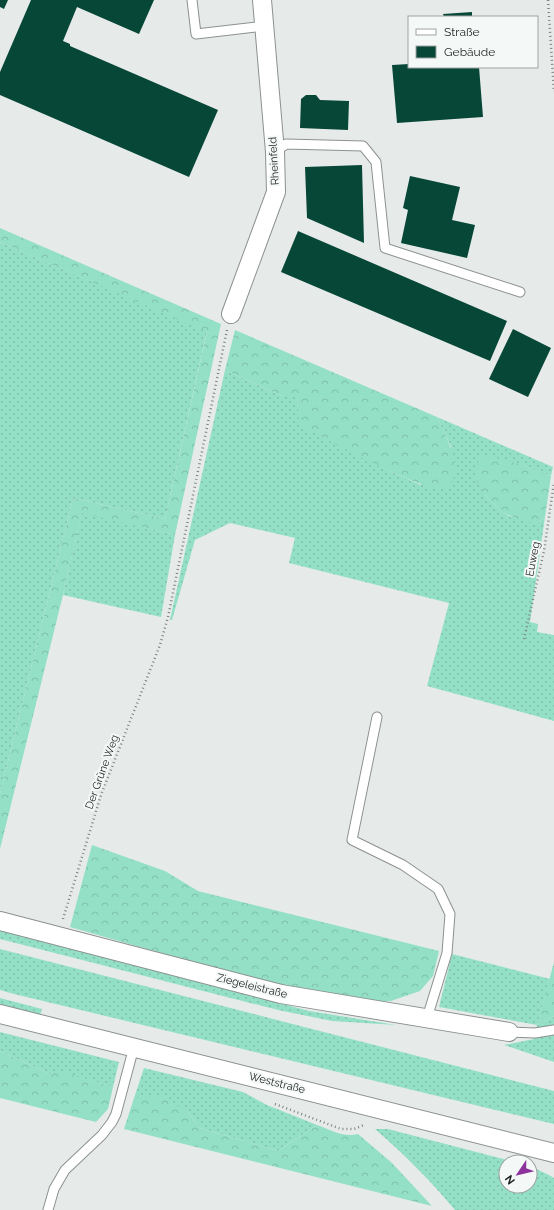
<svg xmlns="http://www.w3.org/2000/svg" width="554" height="1210" font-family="Raleway,sans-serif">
<defs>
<pattern id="grass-dots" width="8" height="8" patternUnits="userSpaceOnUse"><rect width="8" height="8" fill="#94e0c7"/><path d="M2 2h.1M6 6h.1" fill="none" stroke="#7fc0ab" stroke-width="1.8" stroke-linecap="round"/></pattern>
<pattern id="forest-crowns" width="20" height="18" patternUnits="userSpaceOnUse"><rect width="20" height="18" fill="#94e0c7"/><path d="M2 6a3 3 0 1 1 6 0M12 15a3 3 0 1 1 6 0" fill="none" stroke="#7fc0ab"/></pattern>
</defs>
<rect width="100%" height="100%" fill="#e6ebe9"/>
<path fill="url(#grass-dots)" d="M 0,242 L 207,331 L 165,519 L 73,498 L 0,794 Z
M 225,370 L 282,396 L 297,396 L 298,406 L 359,455 L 394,473 L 421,485 L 451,447 L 437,417 L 553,467 L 551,476 L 518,464 L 485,495 L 503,513 L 509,516 L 537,523 L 545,517 L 530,622 L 538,624 L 537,632 L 554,635 L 554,721 L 427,686 L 449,603 L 289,563 L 295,538 L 230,523 L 195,540 L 172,620 L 170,620 Z
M 82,512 L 175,535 L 161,617 L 63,595 Z
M 0,928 L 309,1011 L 396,1025 L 332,1021 L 278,1010 L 0,939 Z
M 0,949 L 554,1091 L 554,1124 L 10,993 L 0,990 Z
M 452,954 L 550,979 L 537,1025 L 554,1016 L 554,1062 L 504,1045 L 534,1039 L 537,1025 L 439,1007 Z
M 0,998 L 42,1009 L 40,1015 L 0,1005 Z
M 0,1032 L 119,1062 L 113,1087 L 62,1072 L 50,1074 L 0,1051 Z
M 144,1068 L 243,1092 L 267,1105 L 317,1125 L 278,1151 L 200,1128 L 187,1111 L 134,1098 Z
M 375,1129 L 388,1129 L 515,1162 L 506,1162 L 506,1186 L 530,1186 L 530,1166 L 549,1175 L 554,1178 L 554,1210 L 455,1210 C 430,1180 404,1154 375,1129 Z"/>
<path fill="url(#forest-crowns)" d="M 0,228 L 221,324 L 175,535 L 82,513 L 63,595 L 0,849 L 0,794 L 73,498 L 165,519 L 207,332 L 0,242 Z
M 235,330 L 437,417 C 444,432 467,474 447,488 C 432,498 319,435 299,425 L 297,396 L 282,396 L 225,370 Z
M 482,457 C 506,457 529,468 551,476 L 545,517 L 537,523 L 526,522 L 503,513 L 485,495 L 476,479 L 478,462 Z
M 92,845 L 165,871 L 198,891 L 439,951 L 433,976 L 420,991 L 391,1001 L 370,1002 L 340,998 L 241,976 L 70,927 Z
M 554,962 L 554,1016 L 537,1025 Z
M 0,1051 L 50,1074 L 62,1071 L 113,1087 L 108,1109 L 96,1122 L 0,1098 Z
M 160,1095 L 187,1111 L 200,1128 L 278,1151 L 317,1125 C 331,1130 344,1138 358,1134 L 392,1163 L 432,1206 L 124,1129 L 134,1098 Z"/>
<path fill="#074738" d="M 0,0 L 8,0 L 4,9 L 0,7 Z
M 31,0 L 154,0 L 139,34 L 77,7 L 63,41 L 70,44 L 70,46 L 218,110 L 189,177 L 0,95 L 0,72 Z
M 472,12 L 472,17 L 444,17 L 443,14 Z
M 409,64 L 409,67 L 479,67 L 483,117 L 397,123 L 392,65 Z
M 306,95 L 316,95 L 320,100 L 349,101 L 348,130 L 300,128 L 301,99 Z
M 362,165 L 364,243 L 307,218 L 305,167 Z
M 410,176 L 460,187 L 452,220 L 475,225 L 467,258 L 401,243 L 408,210 L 403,208 Z
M 298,231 L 507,321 L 490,361 L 281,272 Z
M 513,329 L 551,348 L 528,397 L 489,379 Z"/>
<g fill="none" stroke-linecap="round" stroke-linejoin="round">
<defs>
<path id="lane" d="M 192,0 L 196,34 L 264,26
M 275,152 L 286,144 L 363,146 L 376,162 L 385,248 L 520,292
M 377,717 L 352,840 L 403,865 L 438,889 L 450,914 L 447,953 L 427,1018
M 509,1032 L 535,1033 L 554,1030
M 48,1210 L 54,1189 L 65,1170 L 102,1135 L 112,1122 L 116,1114 L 134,1047"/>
<path id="street" d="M 231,314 L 276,192 L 275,152 L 262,0
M 0,921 L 281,994 L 509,1032
M 0,1014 L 554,1153"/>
</defs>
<use href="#lane" stroke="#8c918f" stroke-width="11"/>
<use href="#street" stroke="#8c918f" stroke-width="20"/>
<path stroke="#7e8280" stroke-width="2.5" stroke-dasharray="1 3" stroke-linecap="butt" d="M 548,0 L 554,92
M 524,639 L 544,551 L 554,483
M 63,919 L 101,795 L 160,645 L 168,617 L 227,330
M 275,1104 L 341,1129 L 354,1129 L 364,1125"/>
<use href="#lane" stroke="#fff" stroke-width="9"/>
<use href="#street" stroke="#fff" stroke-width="18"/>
</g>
<g text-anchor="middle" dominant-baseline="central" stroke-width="4" stroke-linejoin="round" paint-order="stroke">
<g font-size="11" fill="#1f2120" stroke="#f4f9f7">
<text transform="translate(274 161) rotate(-93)">Rheinfeld</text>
<text transform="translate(533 559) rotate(-79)">Euweg</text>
<text transform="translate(102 772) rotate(-70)">Der Grüne Weg</text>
<text transform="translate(252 986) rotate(14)">Ziegeleistraße</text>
<text transform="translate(277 1083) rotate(14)">Weststraße</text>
</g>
</g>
<rect x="408" y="16" width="130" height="52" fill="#f4f9f7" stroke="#9fa3a1"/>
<rect x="416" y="29" width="20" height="6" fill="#ffffff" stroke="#9fa3a1"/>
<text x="444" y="36" font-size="12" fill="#1f2120">Straße</text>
<rect x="416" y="46" width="20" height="12" fill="#074738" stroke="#9fa3a1"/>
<text x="444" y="56" font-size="12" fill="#1f2120">Gebäude</text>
<g transform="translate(518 1174) rotate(235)"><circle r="19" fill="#f4f9f7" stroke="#9fa3a1"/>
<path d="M0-3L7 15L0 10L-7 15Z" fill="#8d329d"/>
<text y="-6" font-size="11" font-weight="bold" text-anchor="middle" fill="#1f2120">N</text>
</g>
</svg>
